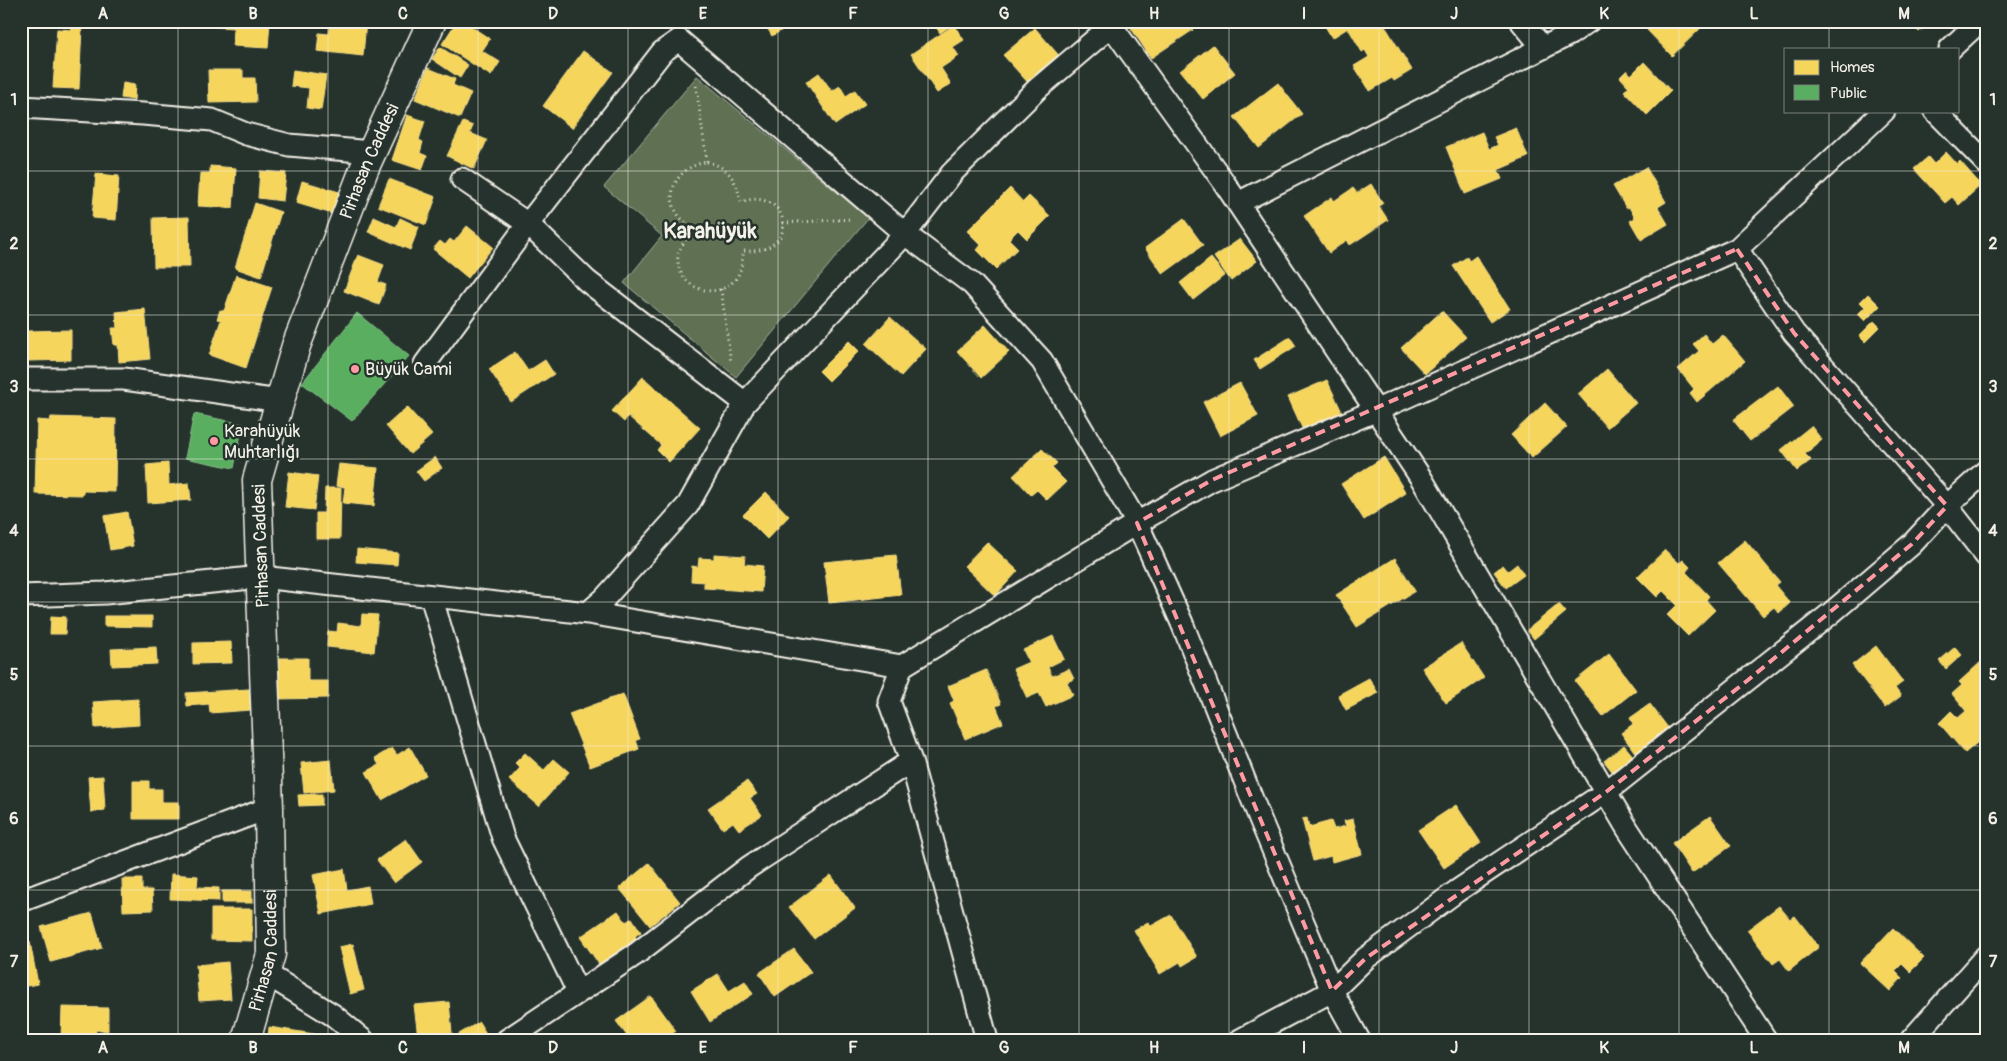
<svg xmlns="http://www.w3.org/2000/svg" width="2007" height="1061" font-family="Pangolin,sans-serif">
<rect width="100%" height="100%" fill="#26332d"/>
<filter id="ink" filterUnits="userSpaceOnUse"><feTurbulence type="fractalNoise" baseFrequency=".02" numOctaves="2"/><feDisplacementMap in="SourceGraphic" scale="10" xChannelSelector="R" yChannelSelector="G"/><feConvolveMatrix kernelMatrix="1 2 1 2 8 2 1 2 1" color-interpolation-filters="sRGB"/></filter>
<g filter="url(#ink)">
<path fill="#5e7052" stroke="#a9b09d" d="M 697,76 L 868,218 L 736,377 L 624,283 L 662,236 L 604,187 Z"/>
<path fill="#f6d55c" stroke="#f5dd86" d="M 206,21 L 270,21 L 268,48 L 233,46 L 234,28 L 206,26 Z
M 351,21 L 366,21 L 363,56 L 317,51 L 319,33 L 329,34 L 331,22 L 351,23 Z
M 457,21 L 463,21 L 490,39 L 482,51 L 500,62 L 491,76 L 442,44 Z
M 763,21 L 797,21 L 772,36 Z
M 932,21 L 957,21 L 940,33 Z
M 1140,21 L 1147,21 L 1151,27 L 1163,21 L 1168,28 L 1179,21 L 1188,21 L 1193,30 L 1151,58 L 1131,28 Z
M 1322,21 L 1382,21 L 1412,70 L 1394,81 L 1392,78 L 1370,91 L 1354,66 L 1369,57 L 1365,50 L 1362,52 L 1348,28 L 1332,38 Z
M 1656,21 L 1708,21 L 1672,56 L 1647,30 Z
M 1910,21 L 1931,21 L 1919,32 Z
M 954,25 L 964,40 L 953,47 L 959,56 L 941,68 L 951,84 L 937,93 L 911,54 Z
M 72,26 L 82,27 L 79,89 L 53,88 L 57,29 L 71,30 Z
M 1035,28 L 1062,59 L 1031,86 L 1003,55 Z
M 1213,45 L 1235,73 L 1203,99 L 1180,71 Z
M 440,47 L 468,65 L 460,78 L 432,59 Z
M 583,51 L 613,72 L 572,128 L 543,106 Z
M 1644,62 L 1671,91 L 1647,115 L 1624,91 L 1629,87 L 1620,77 L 1627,70 L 1631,75 Z
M 428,68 L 455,79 L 453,85 L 471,93 L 460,118 L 415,99 Z
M 208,70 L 243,70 L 243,78 L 255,78 L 256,102 L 209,103 Z
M 293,70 L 326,75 L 321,110 L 307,108 L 309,88 L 291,86 Z
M 819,73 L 832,91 L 840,86 L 846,96 L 855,90 L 865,104 L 835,125 L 806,82 Z
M 123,83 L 135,85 L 134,100 L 121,98 Z
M 1278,83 L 1302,114 L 1259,148 L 1234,117 Z
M 407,115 L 425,121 L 419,140 L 423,142 L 420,153 L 427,156 L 422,170 L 392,160 Z
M 463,122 L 473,126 L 470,133 L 487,140 L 474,169 L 447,156 Z
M 1516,128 L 1528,157 L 1498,170 L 1502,179 L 1465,194 L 1446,147 L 1482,132 L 1489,149 L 1498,145 L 1494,137 Z
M 1946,152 L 1957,164 L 1960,161 L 1981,185 L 1959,205 L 1952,197 L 1945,203 L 1914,169 L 1928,157 L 1934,164 Z
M 210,166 L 236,168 L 233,208 L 198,206 L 200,173 L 210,173 Z
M 1646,167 L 1666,202 L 1658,207 L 1668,224 L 1641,240 L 1630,221 L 1635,218 L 1629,207 L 1626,208 L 1613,186 Z
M 260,171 L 286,173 L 283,201 L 258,198 Z
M 96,174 L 119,176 L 116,220 L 92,218 Z
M 389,179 L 436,197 L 426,225 L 378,206 Z
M 302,181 L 346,194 L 339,216 L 296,203 Z
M 1371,184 L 1383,203 L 1379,206 L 1388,220 L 1350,245 L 1347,240 L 1329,253 L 1304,216 L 1332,197 L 1334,201 L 1353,188 L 1357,193 Z
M 1010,188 L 1023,202 L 1029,196 L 1050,216 L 1027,239 L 1018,230 L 1009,239 L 1018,248 L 996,269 L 977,250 L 981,245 L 967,231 Z
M 255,203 L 281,212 L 261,277 L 235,268 Z
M 189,217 L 190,267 L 154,267 L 153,218 Z
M 374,217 L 396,227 L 400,218 L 419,227 L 410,250 L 368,232 Z
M 1184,219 L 1203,245 L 1163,274 L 1145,248 Z
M 467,226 L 493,247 L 468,278 L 433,249 L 440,241 L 445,245 L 450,239 L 454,242 Z
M 1240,239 L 1257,261 L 1231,281 L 1214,257 Z
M 358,255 L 384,265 L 378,282 L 386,285 L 379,305 L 344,291 Z
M 1476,256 L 1510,309 L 1490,322 L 1453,266 L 1467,257 L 1469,261 Z
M 1211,258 L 1225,275 L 1193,300 L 1180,283 Z
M 236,275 L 272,287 L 246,368 L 209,355 L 221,320 L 217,319 L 220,310 L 224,311 Z
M 1868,294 L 1880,306 L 1865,321 L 1858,314 L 1865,307 L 1860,302 Z
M 145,309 L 150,359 L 119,362 L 118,345 L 114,345 L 112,328 L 117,328 L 116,312 Z
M 1442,311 L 1466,337 L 1425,374 L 1401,348 Z
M 890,317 L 926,349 L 901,376 L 866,344 Z
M 1874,321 L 1880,327 L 1865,342 L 1859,336 Z
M 985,325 L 1009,352 L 981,378 L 957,351 Z
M 71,330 L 71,360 L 28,361 L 27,331 Z
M 1704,334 L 1712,344 L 1723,335 L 1745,361 L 1697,402 L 1690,393 L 1694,389 L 1678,369 L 1699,351 L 1693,344 Z
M 1290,337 L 1296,346 L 1260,369 L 1254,360 Z
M 849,341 L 859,351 L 829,381 L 819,371 Z
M 515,352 L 528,371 L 545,360 L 554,374 L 511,402 L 489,369 Z
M 1607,369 L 1636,403 L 1607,428 L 1578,394 Z
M 643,377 L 700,428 L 669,462 L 657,450 L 661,445 L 628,416 L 624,422 L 612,411 Z
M 1327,380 L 1342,412 L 1303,430 L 1288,397 Z
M 1240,383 L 1258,416 L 1220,436 L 1203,402 Z
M 1778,386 L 1794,407 L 1750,441 L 1733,420 Z
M 1545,403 L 1567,427 L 1532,458 L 1511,435 Z
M 407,407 L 432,435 L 410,454 L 386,426 Z
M 51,417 L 116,419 L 115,492 L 83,491 L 83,495 L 35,494 L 37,420 L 50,421 Z
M 1811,426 L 1822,440 L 1805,454 L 1811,460 L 1797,471 L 1781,450 Z
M 1042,449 L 1057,463 L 1052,468 L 1066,482 L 1047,500 L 1037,490 L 1031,495 L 1013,476 Z
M 435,457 L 442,468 L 424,481 L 416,471 Z
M 1384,457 L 1406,493 L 1364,520 L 1341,484 Z
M 168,463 L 169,485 L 189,483 L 191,500 L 148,503 L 146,465 Z
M 339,464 L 378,468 L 374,506 L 343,503 L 345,487 L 336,486 Z
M 289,472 L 318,476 L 314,510 L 285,507 Z
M 325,488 L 341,488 L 340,539 L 316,539 L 316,513 L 324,513 Z
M 766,492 L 789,516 L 767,539 L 743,515 Z
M 127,512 L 133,546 L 110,550 L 104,516 Z
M 1745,540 L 1780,582 L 1775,585 L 1790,603 L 1779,613 L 1774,607 L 1763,616 L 1718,563 Z
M 987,542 L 1018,571 L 995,596 L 964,566 Z
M 357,549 L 398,553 L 397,565 L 356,562 Z
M 1665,550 L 1679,563 L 1683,560 L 1690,567 L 1686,572 L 1709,596 L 1706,600 L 1715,610 L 1688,636 L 1667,615 L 1677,605 L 1663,591 L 1657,597 L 1637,577 Z
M 714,554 L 745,556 L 744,564 L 763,566 L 761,592 L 704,588 L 704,582 L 691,581 L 692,566 L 698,567 L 699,558 L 714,559 Z
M 896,555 L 901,595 L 829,603 L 824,562 Z
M 1395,558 L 1415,591 L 1357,627 L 1336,595 Z
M 1517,564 L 1524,575 L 1506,588 L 1494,572 L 1503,565 L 1508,571 Z
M 1559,604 L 1566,612 L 1534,639 L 1527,630 Z
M 362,614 L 378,615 L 374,652 L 327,647 L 328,631 L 337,632 L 338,623 L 361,626 Z
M 51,616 L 66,617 L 65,634 L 50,634 Z
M 104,616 L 152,616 L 152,627 L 104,626 Z
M 1053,636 L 1064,659 L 1048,667 L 1052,676 L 1069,669 L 1074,679 L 1067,682 L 1073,695 L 1046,707 L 1039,693 L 1027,698 L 1013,669 L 1029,662 L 1023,650 Z
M 231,642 L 232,663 L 193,664 L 193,643 Z
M 1461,643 L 1484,678 L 1446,703 L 1422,668 Z
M 1876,646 L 1903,682 L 1895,688 L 1901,696 L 1885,708 L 1852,665 Z
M 156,647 L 157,664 L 112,666 L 111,649 Z
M 1955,647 L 1962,655 L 1946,669 L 1939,661 Z
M 1609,654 L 1636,690 L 1603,716 L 1575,681 Z
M 277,658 L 308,658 L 308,681 L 328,681 L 328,698 L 277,699 Z
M 1982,661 L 1986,665 L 1986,739 L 1984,737 L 1965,753 L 1939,723 L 1951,711 L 1958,718 L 1966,711 L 1952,694 L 1962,685 L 1959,682 Z
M 986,670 L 1001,704 L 996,706 L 1003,723 L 965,739 L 950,703 L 954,701 L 948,686 Z
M 1369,678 L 1378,693 L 1346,710 L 1338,695 Z
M 249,689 L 251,710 L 210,713 L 209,704 L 187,706 L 186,693 Z
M 623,694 L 640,739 L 636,740 L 639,749 L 590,767 L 569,714 Z
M 138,699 L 139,725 L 95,728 L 93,702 Z
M 1650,704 L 1675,737 L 1641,761 L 1621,733 L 1633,724 L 1630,718 Z
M 23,717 L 25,736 L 21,737 L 21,718 Z
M 1624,745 L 1639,763 L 1618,779 L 1604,761 Z
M 410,747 L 426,775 L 382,800 L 366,772 L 379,765 L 375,758 L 392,748 L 397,755 Z
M 525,753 L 544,770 L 554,759 L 569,772 L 539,806 L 509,780 L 520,768 L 515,763 Z
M 331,760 L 334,790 L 304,793 L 301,763 Z
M 103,776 L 105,810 L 91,812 L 88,777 Z
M 133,781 L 149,781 L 149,789 L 162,789 L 162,802 L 179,802 L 179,819 L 133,819 Z
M 747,781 L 757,794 L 750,798 L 762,815 L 739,830 L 733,822 L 723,829 L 708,808 Z
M 21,793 L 25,793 L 31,830 L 21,832 Z
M 322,794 L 322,805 L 299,806 L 298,795 Z
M 1456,805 L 1481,843 L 1444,868 L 1418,830 Z
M 1710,816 L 1731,846 L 1692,873 L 1672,843 Z
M 1307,818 L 1309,827 L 1331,821 L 1334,829 L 1346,826 L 1344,821 L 1353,819 L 1362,854 L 1332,862 L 1331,856 L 1313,861 L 1302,819 Z
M 406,839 L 422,862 L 394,883 L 377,860 Z
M 649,863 L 680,902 L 650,926 L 619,888 Z
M 344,869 L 347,890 L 368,886 L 371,904 L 321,914 L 313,875 Z
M 171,874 L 198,876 L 197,887 L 219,888 L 219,901 L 170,899 Z
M 831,875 L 855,908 L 814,939 L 789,907 Z
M 122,879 L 142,879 L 142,890 L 152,890 L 153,910 L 123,911 Z
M 222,891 L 252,891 L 252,903 L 222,903 Z
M 1779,906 L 1790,919 L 1795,916 L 1819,947 L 1789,971 L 1780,959 L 1773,964 L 1747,930 Z
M 211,909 L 252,909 L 252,941 L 211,940 Z
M 618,911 L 626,922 L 632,918 L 641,932 L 635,936 L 643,948 L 606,974 L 580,937 Z
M 92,913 L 102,948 L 51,962 L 41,927 Z
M 1171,915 L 1197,957 L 1182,966 L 1180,962 L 1160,974 L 1134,930 L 1148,922 L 1151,926 Z
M 1893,928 L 1924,958 L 1910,972 L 1902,964 L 1895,971 L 1902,978 L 1890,991 L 1860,963 Z
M 30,942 L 38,984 L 21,987 L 21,943 Z
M 353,944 L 364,990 L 350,994 L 339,947 Z
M 794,949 L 811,972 L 775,997 L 759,973 Z
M 228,962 L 231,999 L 199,1001 L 196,965 Z
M 718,974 L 729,991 L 745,981 L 753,994 L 710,1022 L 691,991 Z
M 651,996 L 676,1031 L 663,1040 L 630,1040 L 616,1021 Z
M 449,1002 L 452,1033 L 418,1037 L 414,1005 Z
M 62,1007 L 108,1008 L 108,1031 L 96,1030 L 95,1040 L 61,1040 Z
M 479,1022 L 490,1040 L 449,1040 Z
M 269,1027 L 314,1034 L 313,1040 L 268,1040 Z"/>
<path fill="#5aae61" stroke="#88c28a" d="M 357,313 L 409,356 L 352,421 L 302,383 Z
M 194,414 L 243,424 L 234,468 L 185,458 Z"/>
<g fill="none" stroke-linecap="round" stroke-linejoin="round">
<defs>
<path id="street" d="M 1108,21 L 1223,181 L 1421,478 L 1627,828 L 1766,1040
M 1521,21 L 1543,48
M 1950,49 L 1980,21
M 21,107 L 143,114 L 212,120 L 246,134 L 289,145 L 372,152
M 1935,111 L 1986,163
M 462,179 L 528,224 L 587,281 L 745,403
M 1238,203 L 1570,34 L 1589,21
M 1737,249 L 1794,333 L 1947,506 L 1986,556
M 425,364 L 528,224 L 662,52 L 679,40 L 905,234 L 972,284 L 1042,361 L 1137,523 L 1182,623 L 1260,819 L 1332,991 L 1359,1040
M 21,379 L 124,379 L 280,401
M 21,596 L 105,593 L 261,577 L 588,613 L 902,666
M 431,596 L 503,838 L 578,992
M 588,613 L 604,599 L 688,505 L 745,403 L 905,234 L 952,173 L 1037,89 L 1111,26
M 21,901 L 269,808
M 265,973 L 333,1015 L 363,1040
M 507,1040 L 636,954 L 749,867 L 911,761
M 987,1040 L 911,761 L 889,701 L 902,666 L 1137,523 L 1212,480 L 1377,410 L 1737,249 L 1884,111
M 1240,1040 L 1332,991 L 1366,958 L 1457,891 L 1606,792 L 1830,614 L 1912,544 L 1947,506 L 1986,471
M 1911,1040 L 1986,956"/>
<g id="secondary">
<path id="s1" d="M 246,1040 L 271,954 L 269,808 L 257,480 L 296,346 L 365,167 L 432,21"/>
</g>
</defs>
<use href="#street" stroke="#f4f1e8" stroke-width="25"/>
<use href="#secondary" stroke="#f4f1e8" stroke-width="31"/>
<path stroke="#f4f1e8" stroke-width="3" stroke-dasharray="1 4" stroke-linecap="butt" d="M 696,86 L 707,162
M 707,162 C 730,167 736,181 741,202 C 789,185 804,254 744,251 C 742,259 742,269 737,277 C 718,304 675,288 678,256 C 680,245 688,237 694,229 C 689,225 683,221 679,216 C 661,191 681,165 707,162 Z
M 783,223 L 851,219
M 666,235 L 693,229
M 721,289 L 731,363"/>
<use href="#street" stroke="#26332d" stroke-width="21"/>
<use href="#secondary" stroke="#26332d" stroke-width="28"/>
</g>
</g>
<path fill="none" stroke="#ff9aa2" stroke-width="4" stroke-dasharray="10 6" stroke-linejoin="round" d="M 1737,249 L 1794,333 L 1947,506 L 1912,544 L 1748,680 L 1606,792 L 1366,958 L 1332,991 L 1137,523 L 1212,480 Z"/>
<path fill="none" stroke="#f4f1e8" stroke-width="1" stroke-opacity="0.55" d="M 178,21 L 178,1040M 328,21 L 328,1040M 478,21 L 478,1040M 628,21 L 628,1040M 778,21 L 778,1040M 928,21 L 928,1040M 1079,21 L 1079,1040M 1229,21 L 1229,1040M 1379,21 L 1379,1040M 1529,21 L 1529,1040M 1679,21 L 1679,1040M 1829,21 L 1829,49M 1829,111 L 1829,1040M 21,171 L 1986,171M 21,315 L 1986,315M 21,459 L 1986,459M 21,602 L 1986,602M 21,746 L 1986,746M 21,890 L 1986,890"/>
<g fill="#ff9aa2" stroke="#26332d" stroke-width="2">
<circle cx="355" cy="369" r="5"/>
<circle cx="214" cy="441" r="5"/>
</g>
<g text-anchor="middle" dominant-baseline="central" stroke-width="5" stroke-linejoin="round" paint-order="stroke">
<g font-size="18" fill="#f4f1e8" stroke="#26332d">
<text stroke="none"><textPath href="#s1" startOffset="902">Pirhasan Caddesi</textPath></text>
<text transform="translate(261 546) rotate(-92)">Pirhasan Caddesi</text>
<text stroke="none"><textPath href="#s1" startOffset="92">Pirhasan Caddesi</textPath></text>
</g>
<g font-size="18" fill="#f4f1e8" stroke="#26332d" text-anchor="start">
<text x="365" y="369">Büyük Cami</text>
<text x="224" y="431">Karahüyük<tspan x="224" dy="21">Muhtarlığı</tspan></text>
</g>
<g font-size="22" font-weight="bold" fill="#f4f1e8" stroke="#26332d">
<text x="710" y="231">Karahüyük</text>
</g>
</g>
<rect width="2007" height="1061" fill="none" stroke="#26332d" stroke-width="55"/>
<rect x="1784" y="48" width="175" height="65" fill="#26332d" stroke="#787f78"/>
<rect x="1794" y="60" width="25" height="15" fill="#f6d55c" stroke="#787f78"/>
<text x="1830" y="72" font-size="15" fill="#f4f1e8">Homes</text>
<rect x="1794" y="85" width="25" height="15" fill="#5aae61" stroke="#787f78"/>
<text x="1830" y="98" font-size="15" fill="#f4f1e8">Public</text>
<rect x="28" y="28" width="1952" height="1006" fill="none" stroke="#f4f1e8" stroke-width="2"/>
<g font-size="16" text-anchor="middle" font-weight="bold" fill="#f4f1e8">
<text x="103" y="19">A</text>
<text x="253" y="19">B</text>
<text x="403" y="19">C</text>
<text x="553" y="19">D</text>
<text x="703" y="19">E</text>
<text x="853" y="19">F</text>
<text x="1004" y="19">G</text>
<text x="1154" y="19">H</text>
<text x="1304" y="19">I</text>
<text x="1454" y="19">J</text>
<text x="1604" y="19">K</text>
<text x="1754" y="19">L</text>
<text x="1904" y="19">M</text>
<text x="14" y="105">1</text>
<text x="1993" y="105">1</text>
<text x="14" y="249">2</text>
<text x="1993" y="249">2</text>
<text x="14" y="392">3</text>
<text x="1993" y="392">3</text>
<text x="14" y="536">4</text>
<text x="1993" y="536">4</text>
<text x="14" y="680">5</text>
<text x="1993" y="680">5</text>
<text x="14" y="824">6</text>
<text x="1993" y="824">6</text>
<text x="14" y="967">7</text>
<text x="1993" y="967">7</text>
<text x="103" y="1053">A</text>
<text x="253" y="1053">B</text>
<text x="403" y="1053">C</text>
<text x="553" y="1053">D</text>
<text x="703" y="1053">E</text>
<text x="853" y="1053">F</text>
<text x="1004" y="1053">G</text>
<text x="1154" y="1053">H</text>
<text x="1304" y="1053">I</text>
<text x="1454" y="1053">J</text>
<text x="1604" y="1053">K</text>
<text x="1754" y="1053">L</text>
<text x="1904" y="1053">M</text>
</g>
</svg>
